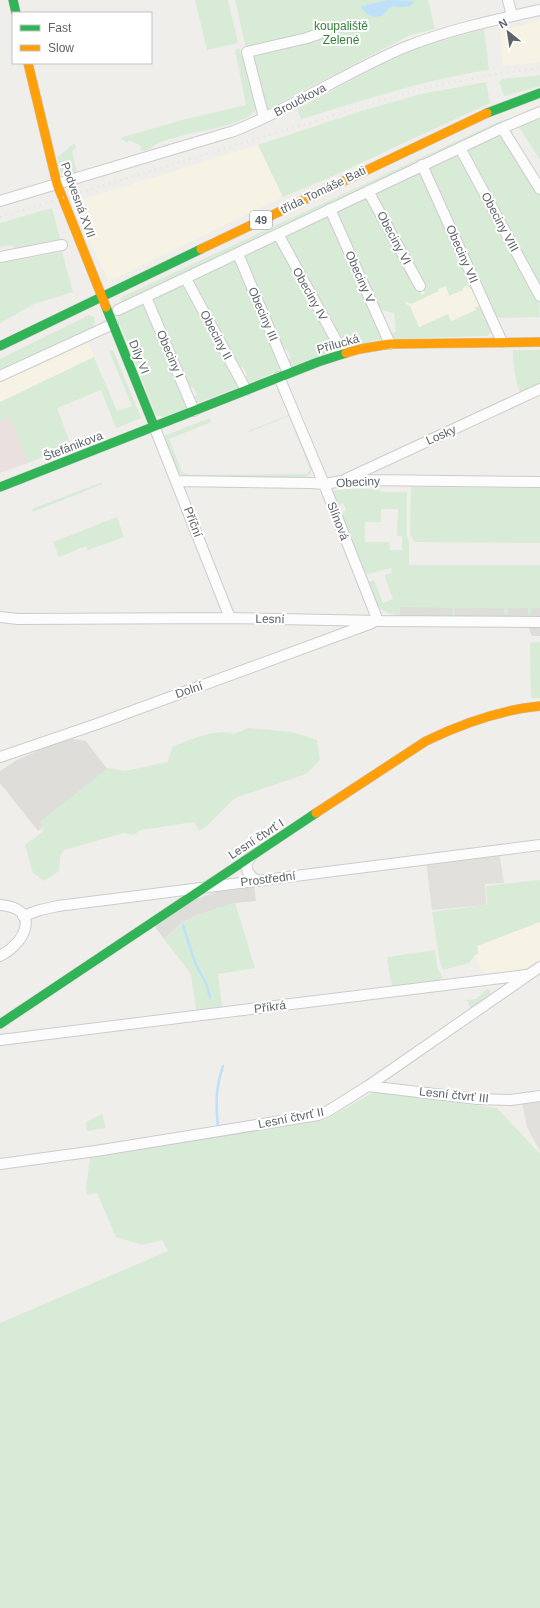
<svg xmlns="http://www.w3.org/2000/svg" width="540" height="1608" font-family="Arial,sans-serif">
<rect width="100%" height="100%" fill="#efeeea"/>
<path fill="#f7f3e4" d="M 540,20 L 540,62 L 503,66 L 500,31 Z
M 258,145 L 283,197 L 109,281 L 72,203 Z
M 465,271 L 492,336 L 418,338 L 401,302 Z
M 86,336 L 103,378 L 0,422 L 0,377 Z
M 540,922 L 540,960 L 529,967 L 494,976 L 482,971 L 475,955 L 478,954 L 477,946 Z"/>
<path fill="#dfddda" d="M 540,600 L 540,636 L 532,636 L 528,626 L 397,623 L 396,615 L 399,601 Z
M 67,738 L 86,741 L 108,770 L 38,831 L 0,783 L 0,771 L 17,760 Z
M 254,885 L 256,901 L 235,903 L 200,914 L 183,922 L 164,939 L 156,928 L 156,924 L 188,902 L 216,892 Z"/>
<path fill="#e2e0da" d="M 499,851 L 504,883 L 485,884 L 486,905 L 432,910 L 426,861 Z
M 540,1100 L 540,1151 L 527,1127 L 522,1102 Z"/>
<path fill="#eae0de" d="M 10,416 L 28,463 L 0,473 L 0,421 Z"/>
<path fill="#d8ebd6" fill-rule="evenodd" d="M 195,0 L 228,0 L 238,43 L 207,50 Z
M 235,0 L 428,0 L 435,29 L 410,35 L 268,109 L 263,101 L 252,59 L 254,56 L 257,54 L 247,52 Z
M 484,29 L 489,70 C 425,79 363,101 301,119 L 297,109 L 388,61 L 421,47 Z
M 239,48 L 246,66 L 256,109 C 247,124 207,130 191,133 C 183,135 175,138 167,140 C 164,141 161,142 158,143 C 151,147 149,153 140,150 L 141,146 L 129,140 L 127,143 L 120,138 L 182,120 L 246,105 L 235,50 Z
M 540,75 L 540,86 L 504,96 L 499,82 L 503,79 Z
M 486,82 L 490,103 L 335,175 L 283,197 L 258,145 L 361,111 L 421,94 Z
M 540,117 L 540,160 L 517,124 Z
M 502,120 L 504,122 L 122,303 L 120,298 Z
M 498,133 L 502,135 L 540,193 L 540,291 L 467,152 L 468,148 Z
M 74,143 L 76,148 L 72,151 L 77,172 L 65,175 L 61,173 L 57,158 Z
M 458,154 L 461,155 L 540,301 L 539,310 L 540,317 L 500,318 L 495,316 L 428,169 L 429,167 Z
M 415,172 L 420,173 L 472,289 L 470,289 L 468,285 L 463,288 L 463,290 L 449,296 L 446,287 L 447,286 L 438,289 L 439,291 L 411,304 L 406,302 L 406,304 L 410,306 L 419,327 L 448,314 L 451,321 L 476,310 L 475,307 L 480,306 L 491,331 L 491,333 L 487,336 L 392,339 L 387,334 L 396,332 L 394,313 L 375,309 L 337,212 L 366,198 L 372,202 L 422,295 L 425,293 L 376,200 L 376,196 L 379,190 Z
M 52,208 L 61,242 L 15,252 L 13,245 L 0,247 L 0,223 Z
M 325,217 L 330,218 L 383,339 L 343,348 L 341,341 L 343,339 L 338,331 L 335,332 L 285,241 L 287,235 Z
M 275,241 L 277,241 L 336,348 L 335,350 L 290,367 L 288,360 L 291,358 L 287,349 L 281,350 L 244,259 L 247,253 L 271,242 Z
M 62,252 L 73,292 L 34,304 L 0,323 L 0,263 Z
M 230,261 L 237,262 L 282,369 L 248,384 L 244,378 L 247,375 L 243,367 L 239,368 L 193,284 L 196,278 Z
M 180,285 L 185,286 L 239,387 L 195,404 L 193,398 L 197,395 L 193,387 L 188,387 L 152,304 L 156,297 Z
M 139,305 L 145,305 L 189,407 L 163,417 L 156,415 L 117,317 Z
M 89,315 L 94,317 L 95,322 L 93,327 L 87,330 L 88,334 L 0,375 L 0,359 Z
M 113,350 L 141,418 L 116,428 L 101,390 L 57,408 L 71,445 L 28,463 L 10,416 L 0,421 L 0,402 L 94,357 L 117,411 L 132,406 L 109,351 Z
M 513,350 L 540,350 L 540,386 L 521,395 C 515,380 513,366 513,350 Z
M 280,390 L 311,467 C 312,472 310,476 304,477 L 188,477 L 180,474 L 177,470 L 164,436 L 210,418 L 211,422 L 169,439 L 182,472 L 189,475 L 307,474 L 310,469 L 289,416 L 249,432 L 248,431 L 289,415 L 278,391 Z
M 102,482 L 103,484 L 33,512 L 32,509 Z
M 411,487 L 540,488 L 540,543 L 415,542 L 410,535 Z
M 343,489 L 380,489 L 381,492 L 407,492 L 407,536 L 409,542 L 409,565 L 540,565 L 540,608 L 531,608 L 531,615 L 528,615 L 528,608 L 508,608 L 508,615 L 504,615 L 504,608 L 455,608 L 455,615 L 452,615 L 452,608 L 400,607 L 400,615 C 377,614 374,601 367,583 L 374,580 L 383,603 L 393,599 L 385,577 L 385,575 L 392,573 L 391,568 L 365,575 L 341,513 L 346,510 L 343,503 L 338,506 L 332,491 ZM 381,509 L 398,509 L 397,536 L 402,536 L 402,550 L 390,550 L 389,542 L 365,542 L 365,522 L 381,522 Z
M 117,517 L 124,537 L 88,550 L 86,546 L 59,557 L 53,542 Z
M 540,642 L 540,698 L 531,698 L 530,643 Z
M 248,728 L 292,732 L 317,740 L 320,760 L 306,774 L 235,798 L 208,825 L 199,831 L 194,822 L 140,830 L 134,835 L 124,833 L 64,850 L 60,856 L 59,871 L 44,881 L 33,873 L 25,845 L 43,832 L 41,821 L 108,768 L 125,771 L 168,762 L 172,747 C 190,740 215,728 234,734 Z
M 540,880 L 540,922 L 477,946 L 478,954 L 475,955 L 469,963 L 443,970 L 440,963 L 432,912 L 487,905 L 486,886 Z
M 235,903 L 255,968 L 218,974 L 222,1007 L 196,1010 L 191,974 L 164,939 L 184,922 L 200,914 Z
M 435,950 L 437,967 L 443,978 L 437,981 L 392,987 L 387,957 Z
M 487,989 L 490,989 L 490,997 L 471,1010 L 467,1000 L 476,999 Z
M 374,1092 L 497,1108 L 540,1154 L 540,1608 L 0,1608 L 0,1323 L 168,1251 L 162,1240 L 142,1245 L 116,1237 L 97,1193 L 87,1195 L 86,1189 L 90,1156 L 325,1120 Z
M 102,1114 L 106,1128 L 87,1131 L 86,1122 Z"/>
<path fill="#bfe0f9" d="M 388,0 L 414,1 L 412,5 C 405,8 400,8 392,6 C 389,8 388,11 385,13 C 376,21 365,16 361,6 Z"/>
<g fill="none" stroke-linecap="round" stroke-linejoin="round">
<path stroke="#bfe0f9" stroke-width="2.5" d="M 183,925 L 195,963 L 206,983 L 210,997
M 218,1129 C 216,1104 215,1090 223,1066"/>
<defs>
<path id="street" d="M 508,0 L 512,16
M 264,118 L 247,52 L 307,38 L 327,31
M 502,128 L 540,189
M 460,148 L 540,296
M 422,165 L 502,342
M 368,191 L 420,286
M 0,201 L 234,131 C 292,108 345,73 403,48 C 447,30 494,20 540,10
M 330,209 L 390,344
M 278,234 L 343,353
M 238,254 L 288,373
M 0,257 L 62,245
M 186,279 L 246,390
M 146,297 L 194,411
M 118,310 L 502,128 L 540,112
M 0,376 L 113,324
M 279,377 L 324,484 L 378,621
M 154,426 L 230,618
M 346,479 L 540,389
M 177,481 L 311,483 L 324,484 L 342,481 L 366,480 L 540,482
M 0,617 L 18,619 L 230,618 L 378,621 L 540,622
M 0,757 L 97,724 L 372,623
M 251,857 C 242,866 248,876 258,881
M 0,905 C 41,908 27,942 0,956
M 23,916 L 40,910 L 58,906 L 540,845
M 0,1040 L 526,975
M 368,1086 L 477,1099 L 511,1100 L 540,1096
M 0,1164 L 96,1151 L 318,1115 L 328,1111 L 368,1086 L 540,967"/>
<path id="fast" d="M 13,0 L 16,13
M 487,113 L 540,93
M 106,307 L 154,426
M 0,346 L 201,249
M 0,487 L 318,362 L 346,353
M 0,1024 L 316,813"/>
<path id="slow" d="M 28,63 L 57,184 L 106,307
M 201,249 L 487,113
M 346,353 L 360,349 L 390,344 L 540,342
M 316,813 L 426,741 C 463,723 499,710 540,706"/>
</defs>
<use href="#street" stroke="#cbcccc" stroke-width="12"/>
<use href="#fast" stroke="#cacacb" stroke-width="10"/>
<use href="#slow" stroke="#cacacb" stroke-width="10"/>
<use href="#street" stroke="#fdfcfc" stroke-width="10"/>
<use href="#fast" stroke="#30b455" stroke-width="9"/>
<use href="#slow" stroke="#ff9f0a" stroke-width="9"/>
<path stroke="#e4e4e4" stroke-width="2.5" stroke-dasharray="1 5" stroke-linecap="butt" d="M 0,217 L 423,88 L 502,73 L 540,68"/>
</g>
<g text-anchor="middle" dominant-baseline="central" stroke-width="4" stroke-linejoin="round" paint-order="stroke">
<rect fill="#fff" stroke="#8f9295" stroke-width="1" x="250" y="211" width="22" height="18" rx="3"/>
<g font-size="11" font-weight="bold" fill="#5f6368">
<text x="261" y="220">49</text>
</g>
<g font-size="12" fill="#348238" stroke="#fff">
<text x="341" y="26">koupaliště<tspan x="341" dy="14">Zelené</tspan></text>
</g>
<g font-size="12" fill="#5f6368" stroke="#fff">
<text transform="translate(300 100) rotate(-28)">Broučkova</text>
<text transform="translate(323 190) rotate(-26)">třída Tomáše Bati</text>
<text transform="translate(78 200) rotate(70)">Podvesná XVII</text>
<text transform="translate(500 222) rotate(62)">Obeciny VIII</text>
<text transform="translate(394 238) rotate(62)">Obeciny VI</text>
<text transform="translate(462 254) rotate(66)">Obeciny VII</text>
<text transform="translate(360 277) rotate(66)">Obeciny V</text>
<text transform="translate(310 294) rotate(61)">Obeciny IV</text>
<text transform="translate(263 314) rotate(67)">Obeciny III</text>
<text transform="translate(216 335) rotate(62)">Obeciny II</text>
<text transform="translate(338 344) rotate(-16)">Přílucká</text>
<text transform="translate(170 354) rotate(67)">Obeciny I</text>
<text transform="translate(139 357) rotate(68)">Díly VI</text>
<text transform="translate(441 435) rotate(-24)">Losky</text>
<text transform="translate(73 446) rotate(-21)">Štefánikova</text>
<text transform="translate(358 482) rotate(-3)">Obeciny</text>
<text transform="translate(338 521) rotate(69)">Slínová</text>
<text transform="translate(193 522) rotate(69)">Příční</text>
<text transform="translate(270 619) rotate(1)">Lesní</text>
<text transform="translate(189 690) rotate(-19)">Dolní</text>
<text transform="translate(256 839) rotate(-33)">Lesní čtvrť I</text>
<text transform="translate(268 879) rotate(-7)">Prostřední</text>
<text transform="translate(270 1007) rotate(-7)">Příkrá</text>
<text transform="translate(454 1095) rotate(6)">Lesní čtvrť III</text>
<text transform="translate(291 1118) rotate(-11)">Lesní čtvrť II</text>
</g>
</g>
<rect x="12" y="12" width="140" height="52" fill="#ffffff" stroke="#bfc1c3"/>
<rect x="20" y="25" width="20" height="6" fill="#30b455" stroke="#bfc1c3"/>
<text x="48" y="32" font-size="12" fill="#5f6368">Fast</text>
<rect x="20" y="45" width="20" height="6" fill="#ff9f0a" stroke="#bfc1c3"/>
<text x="48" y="52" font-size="12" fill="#5f6368">Slow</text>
<g transform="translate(508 32) rotate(330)" stroke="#ffffff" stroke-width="3" paint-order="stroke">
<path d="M0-3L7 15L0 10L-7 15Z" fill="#5f6368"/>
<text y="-6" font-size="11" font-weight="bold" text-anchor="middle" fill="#5f6368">N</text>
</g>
</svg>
